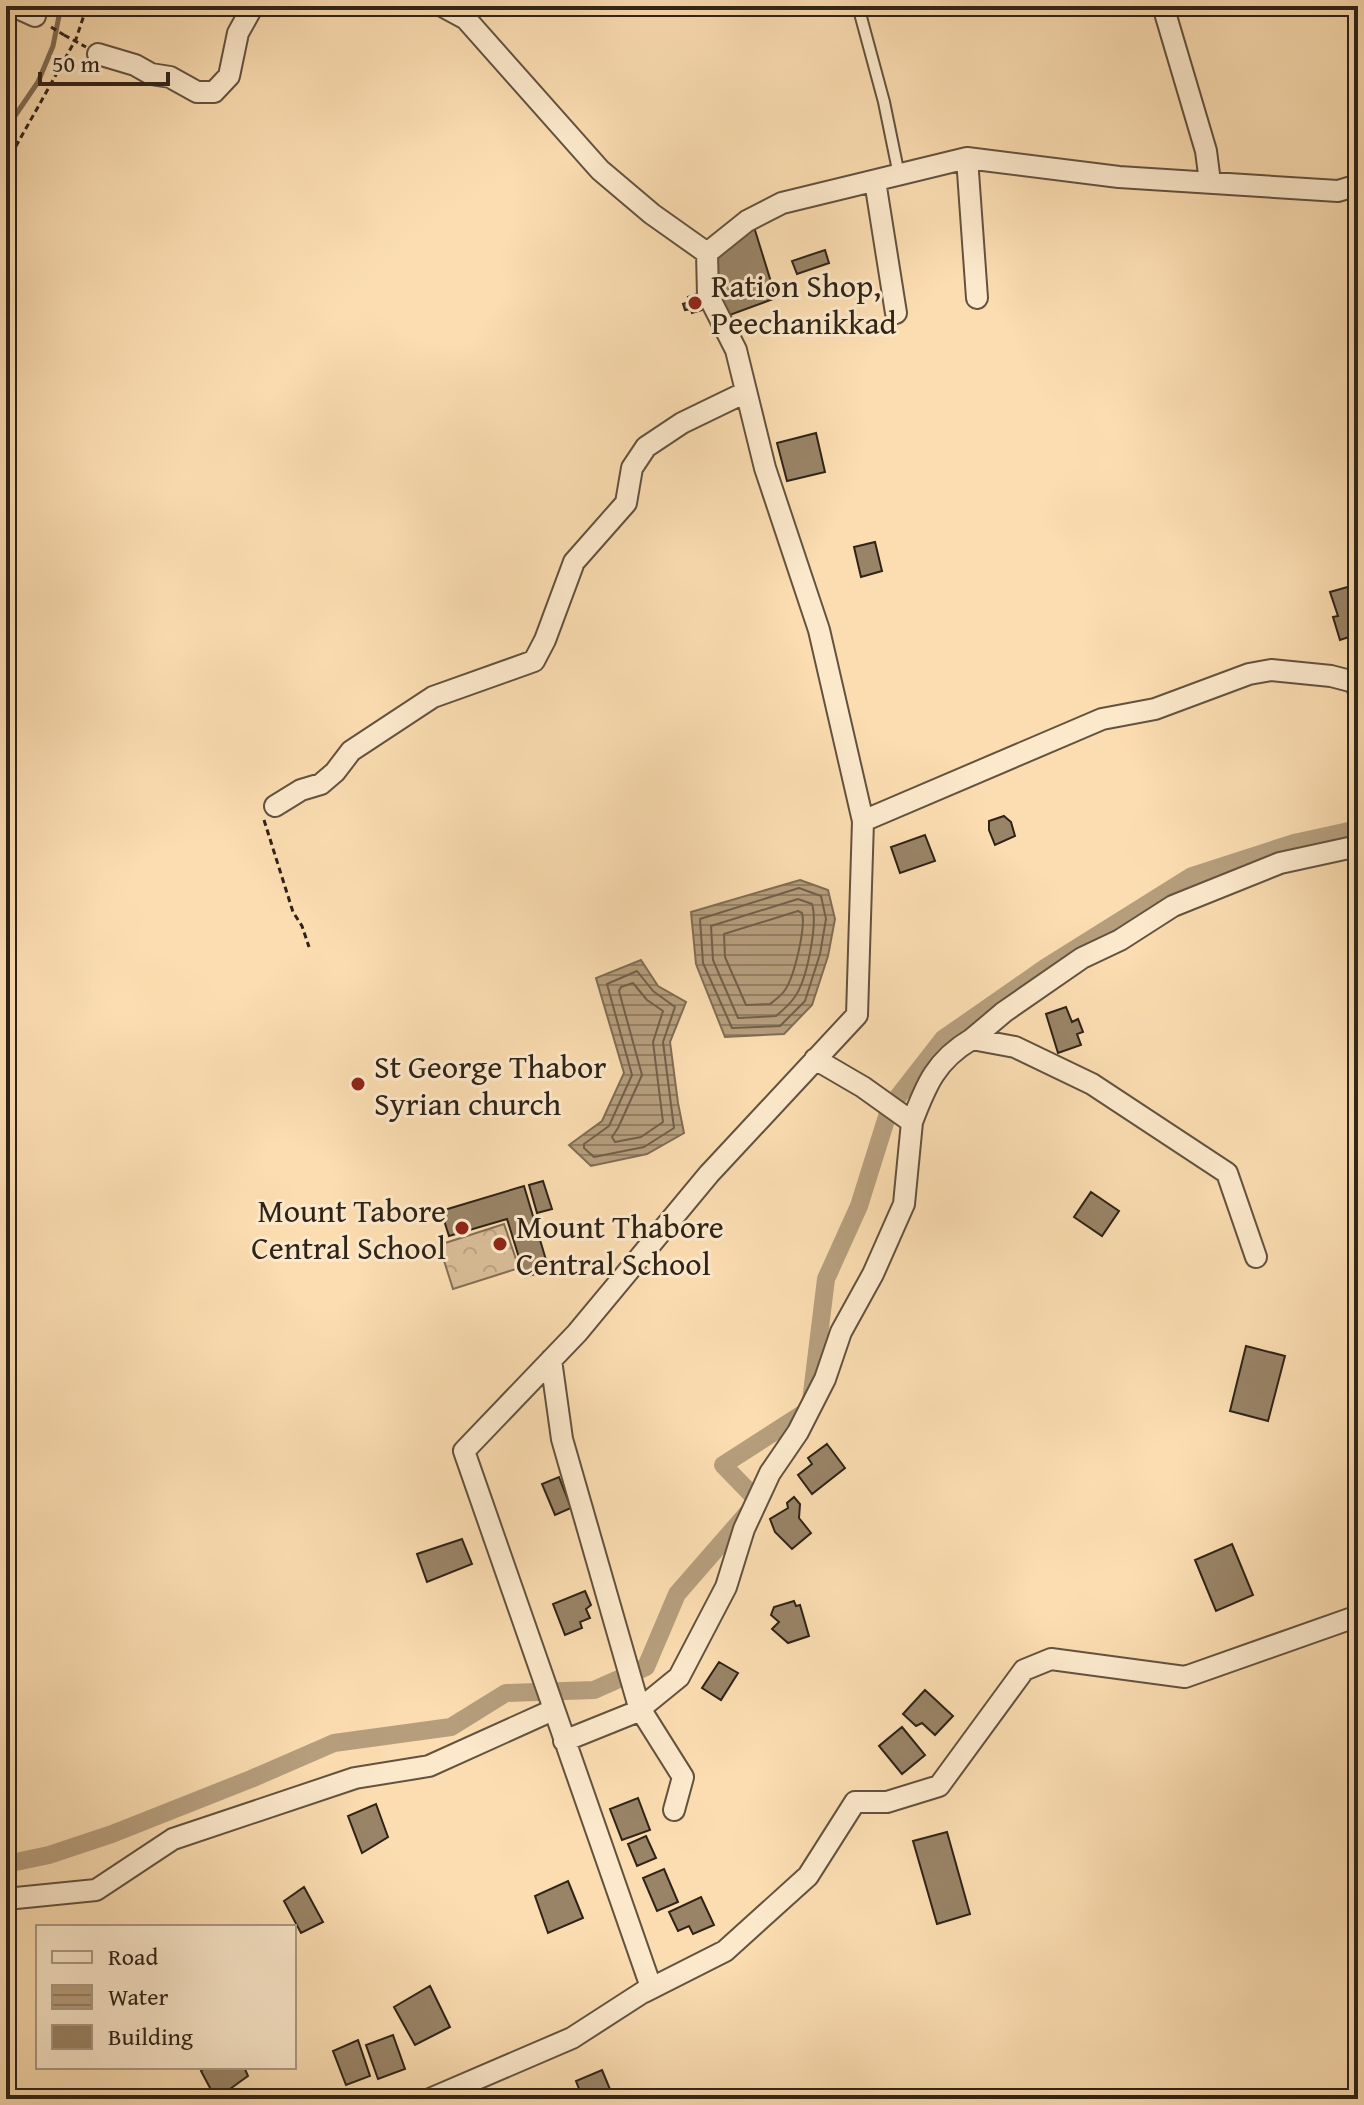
<svg xmlns="http://www.w3.org/2000/svg" width="1364" height="2105" font-family="'Gentium Book Plus',serif">
<defs>
<pattern id="park-crowns" width="20" height="18" patternUnits="userSpaceOnUse" patternTransform="scale(2)"><rect width="20" height="18" fill="#d8bd97"/><path d="M2 6a3 3 0 1 1 6 0M12 15a3 3 0 1 1 6 0" fill="none" stroke="#baa281"/></pattern>
<pattern id="water-rules" width="6" height="5" patternUnits="userSpaceOnUse" patternTransform="scale(2)"><rect width="6" height="5" fill="#b69e7d"/><path d="M0 2.5h6" fill="none" stroke="#948065"/></pattern>
</defs>
<rect width="100%" height="100%" fill="#fbddb1"/>
<filter id="stains"><feTurbulence type="fractalNoise" baseFrequency=".0025" numOctaves="4"/><feColorMatrix values="0 0 0 0 .2 0 0 0 0 .09 0 0 0 0 .02 0 0 0 .5 -.17"/></filter>
<radialGradient id="worn" r=".72"><stop offset=".6" stop-color="#630" stop-opacity="0"/><stop offset="1" stop-color="#630" stop-opacity=".3"/></radialGradient>
<path fill="url(#park-crowns)" stroke="#847057" stroke-width="2" d="M 504,1224 L 519,1268 L 453,1289 L 439,1245 Z"/>
<path fill="url(#water-rules)" stroke="#806d54" stroke-width="2" d="M 800,880 L 828,890 L 835,919 L 828,956 L 812,1005 L 784,1034 L 725,1037 L 696,964 L 691,912 Z
M 641,960 L 658,986 L 686,1002 L 670,1042 L 678,1103 L 684,1133 L 647,1154 L 591,1166 L 569,1145 L 602,1121 L 624,1073 L 596,978 Z"/>
<g fill="none" stroke-linecap="round" stroke-linejoin="round">
<path stroke="#72604a" stroke-width="2" d="M 799,888 L 821,896 L 826,919 L 820,954 L 805,1001 L 780,1026 L 732,1028 L 703,963 L 700,919 Z
M 798,899 L 812,904 C 818,924 807,981 794,998 C 789,1005 782,1011 776,1016 L 738,1018 L 713,960 L 711,926 Z
M 798,911 L 802,913 C 806,928 794,977 785,990 C 781,996 775,1000 770,1004 L 746,1005 L 725,957 L 724,934 Z
M 637,971 L 653,991 L 675,1007 L 663,1042 L 674,1128 L 644,1147 L 594,1157 L 584,1148 L 584,1144 L 609,1126 L 632,1075 L 607,984 Z
M 633,983 L 647,1000 L 663,1011 L 653,1042 L 663,1122 L 641,1137 L 615,1142 L 612,1137 L 618,1128 L 642,1075 L 619,991 L 621,987 Z"/>
<path stroke="#806d54" stroke-width="5" d="M 6,129 L 38,82 L 53,46 L 61,6"/>
<path stroke="#b69e7d" stroke-width="18" d="M 6,1864 L 49,1855 L 112,1834 L 251,1779 L 334,1743 L 451,1727 L 506,1693 L 594,1690 L 646,1667 L 677,1594 L 758,1501 L 723,1465 L 810,1409 L 826,1279 L 859,1206 L 890,1107 L 943,1039 L 1045,968 L 1192,876 L 1294,843 L 1358,829"/>
</g>
<path fill="#998467" stroke="#2f2317" stroke-width="2" d="M 754,227 L 776,298 L 727,316 L 719,294 L 717,257 Z
M 825,250 L 829,263 L 797,274 L 792,261 Z
M 700,293 L 705,309 L 692,313 L 691,309 L 685,310 L 683,304 L 689,302 L 688,297 Z
M 816,433 L 825,472 L 787,481 L 777,443 Z
M 875,542 L 882,571 L 861,577 L 854,547 Z
M 1358,584 L 1358,634 L 1340,640 L 1333,617 L 1338,616 L 1330,592 Z
M 1004,816 L 1011,822 L 1015,836 L 995,845 L 989,830 L 989,821 Z
M 925,835 L 935,861 L 900,873 L 891,847 Z
M 1066,1007 L 1072,1022 L 1078,1019 L 1083,1032 L 1077,1034 L 1081,1045 L 1058,1053 L 1046,1014 Z
M 543,1181 L 552,1209 L 537,1213 L 529,1185 Z
M 524,1186 L 549,1270 L 525,1277 L 507,1219 L 449,1236 L 441,1211 Z
M 1091,1192 L 1119,1211 L 1102,1236 L 1074,1217 Z
M 1246,1346 L 1285,1356 L 1268,1421 L 1230,1411 Z
M 827,1444 L 845,1468 L 812,1494 L 798,1475 L 812,1464 L 808,1458 Z
M 559,1477 L 571,1508 L 555,1515 L 542,1484 Z
M 794,1497 L 800,1504 L 799,1518 L 811,1533 L 792,1549 L 775,1532 L 770,1519 L 788,1508 L 787,1503 Z
M 462,1539 L 472,1564 L 427,1582 L 417,1554 Z
M 1232,1544 L 1253,1595 L 1216,1611 L 1195,1560 Z
M 585,1591 L 591,1605 L 586,1609 L 590,1618 L 580,1622 L 582,1628 L 565,1635 L 553,1604 Z
M 794,1601 L 796,1606 L 800,1605 L 809,1636 L 788,1643 L 772,1629 L 779,1622 L 771,1615 L 774,1607 Z
M 719,1662 L 738,1673 L 721,1700 L 702,1688 Z
M 925,1690 L 953,1716 L 935,1735 L 922,1723 L 916,1726 L 903,1714 Z
M 902,1727 L 925,1755 L 902,1774 L 879,1746 Z
M 638,1798 L 650,1830 L 622,1840 L 610,1809 Z
M 376,1804 L 388,1837 L 362,1853 L 348,1816 Z
M 947,1832 L 970,1914 L 937,1924 L 913,1841 Z
M 646,1836 L 656,1858 L 637,1866 L 628,1844 Z
M 664,1869 L 678,1902 L 657,1911 L 643,1878 Z
M 568,1881 L 583,1918 L 548,1933 L 535,1896 Z
M 304,1887 L 323,1922 L 301,1933 L 284,1901 Z
M 701,1897 L 714,1925 L 693,1934 L 689,1926 L 678,1931 L 669,1912 Z
M 430,1986 L 450,2027 L 415,2045 L 394,2007 Z
M 393,2035 L 405,2069 L 378,2079 L 366,2045 Z
M 358,2040 L 370,2076 L 346,2085 L 333,2051 Z
M 206,2067 L 244,2067 L 248,2076 L 216,2099 L 201,2071 Z
M 602,2070 L 614,2099 L 583,2099 L 576,2081 Z"/>
<g fill="none" stroke-linecap="round" stroke-linejoin="round">
<defs>
<path id="lane" d="M 858,6 L 884,102 L 899,175"/>
<path id="street" d="M 13,6 L 35,16
M 442,6 L 466,19 L 600,170 L 652,214 L 707,253
M 1163,6 L 1206,151 L 1210,182
M 98,54 L 135,65 L 151,74 L 170,77 L 197,92 L 214,92 L 229,76 L 238,33 L 253,6
M 967,158 L 977,298
M 875,181 L 896,313
M 275,806 L 301,790 L 321,784 L 335,772 L 351,751 L 433,697 L 534,661 L 545,640 L 574,562 L 626,503 L 632,468 L 646,447 L 682,423 L 746,392
M 863,821 L 1102,719 L 1155,709 L 1249,674 L 1271,670 L 1331,676 L 1354,682 L 1358,689
M 972,1039 L 1004,1012 L 1082,958 L 1120,940 L 1173,906 L 1280,863 L 1358,846
M 912,1122 C 926,1085 936,1060 972,1039 L 1015,1047 L 1092,1084 L 1227,1173 L 1256,1257
M 551,1360 L 562,1439 L 639,1707 L 683,1777 L 674,1810
M 564,1741 L 636,1712 L 679,1677 L 726,1587 L 744,1529 L 770,1473 L 798,1432 L 825,1379 L 841,1332 L 873,1274 L 904,1204 L 912,1122 L 863,1087 L 815,1059
M 6,1899 L 96,1890 L 173,1839 L 355,1778 L 429,1766 L 553,1710
M 644,1992 L 725,1951 L 808,1876 L 855,1802 L 887,1802 L 939,1786 L 1024,1670 L 1051,1659 L 1185,1677 L 1358,1616
M 430,2099 L 572,2038 L 651,1987 L 464,1451 L 577,1333 L 709,1174 L 857,1015 L 863,821 L 819,630 L 765,468 L 736,350 L 708,295 L 707,253 L 747,221 L 782,203 L 967,158 L 1119,177 L 1338,191 L 1358,185"/>
</defs>
<use href="#lane" stroke="#62523e" stroke-width="14"/>
<use href="#street" stroke="#62523e" stroke-width="24"/>
<path stroke="#2f2317" stroke-width="3" stroke-dasharray="6 4" stroke-linecap="butt" d="M 51,27 L 64,35
M 6,164 L 76,39 L 87,6
M 264,820 L 293,912 L 302,926 L 309,947"/>
<use href="#lane" stroke="#fce9cc" stroke-width="10"/>
<use href="#street" stroke="#fce9cc" stroke-width="20"/>
<path stroke="#2f2317" stroke-width="3" stroke-dasharray="6 4" stroke-linecap="butt" d="M 64,35 L 86,47"/>
</g>
<g fill="#8f2418" stroke="#fce9cc" stroke-width="3">
<circle cx="695" cy="303" r="8"/>
<circle cx="358" cy="1084" r="8"/>
<circle cx="462" cy="1228" r="8"/>
<circle cx="500" cy="1244" r="8"/>
</g>
<g text-anchor="middle" dominant-baseline="central" stroke-width="6" stroke-linejoin="round" paint-order="stroke">
<g font-size="32" fill="#2f2317" stroke="#fce9cc" text-anchor="start">
<text x="711" y="285">Ration Shop,<tspan x="711" dy="37">Peechanikkad</tspan></text>
<text x="374" y="1066">St George Thabor<tspan x="374" dy="37">Syrian church</tspan></text>
<text x="446" y="1210" text-anchor="end">Mount Tabore<tspan x="446" dy="37">Central School</tspan></text>
<text x="516" y="1226">Mount Thabore<tspan x="516" dy="37">Central School</tspan></text>
</g>
</g>
<rect width="1364" height="2105" fill="none" stroke="#fbddb1" stroke-width="32"/>
<rect x="8" y="8" width="1348" height="2089" fill="none" stroke="#2f2317" stroke-width="4"/>
<rect x="16" y="16" width="1332" height="2073" fill="none" stroke="#2f2317" stroke-width="2"/>
<rect x="36" y="1925" width="260" height="144" fill="#fce9cc" stroke="#aa9a84" stroke-width="2"/>
<rect x="52" y="1951" width="40" height="12" fill="#fce9cc" stroke="#aa9a84" stroke-width="2"/>
<text x="108" y="1965" font-size="24" fill="#2f2317">Road</text>
<rect x="52" y="1985" width="40" height="24" fill="url(#water-rules)" stroke="#aa9a84" stroke-width="2"/>
<text x="108" y="2005" font-size="24" fill="#2f2317">Water</text>
<rect x="52" y="2025" width="40" height="24" fill="#998467" stroke="#aa9a84" stroke-width="2"/>
<text x="108" y="2045" font-size="24" fill="#2f2317">Building</text>
<path d="M40 72v12h128v-12" fill="none" stroke="#2f2317" stroke-width="4"/>
<text x="52" y="72" font-size="24" fill="#2f2317" stroke="#fce9cc" stroke-width="6" paint-order="stroke">50 m</text>
<rect width="100%" height="100%" filter="url(#stains)"/>
<rect width="100%" height="100%" fill="url(#worn)"/>
</svg>
